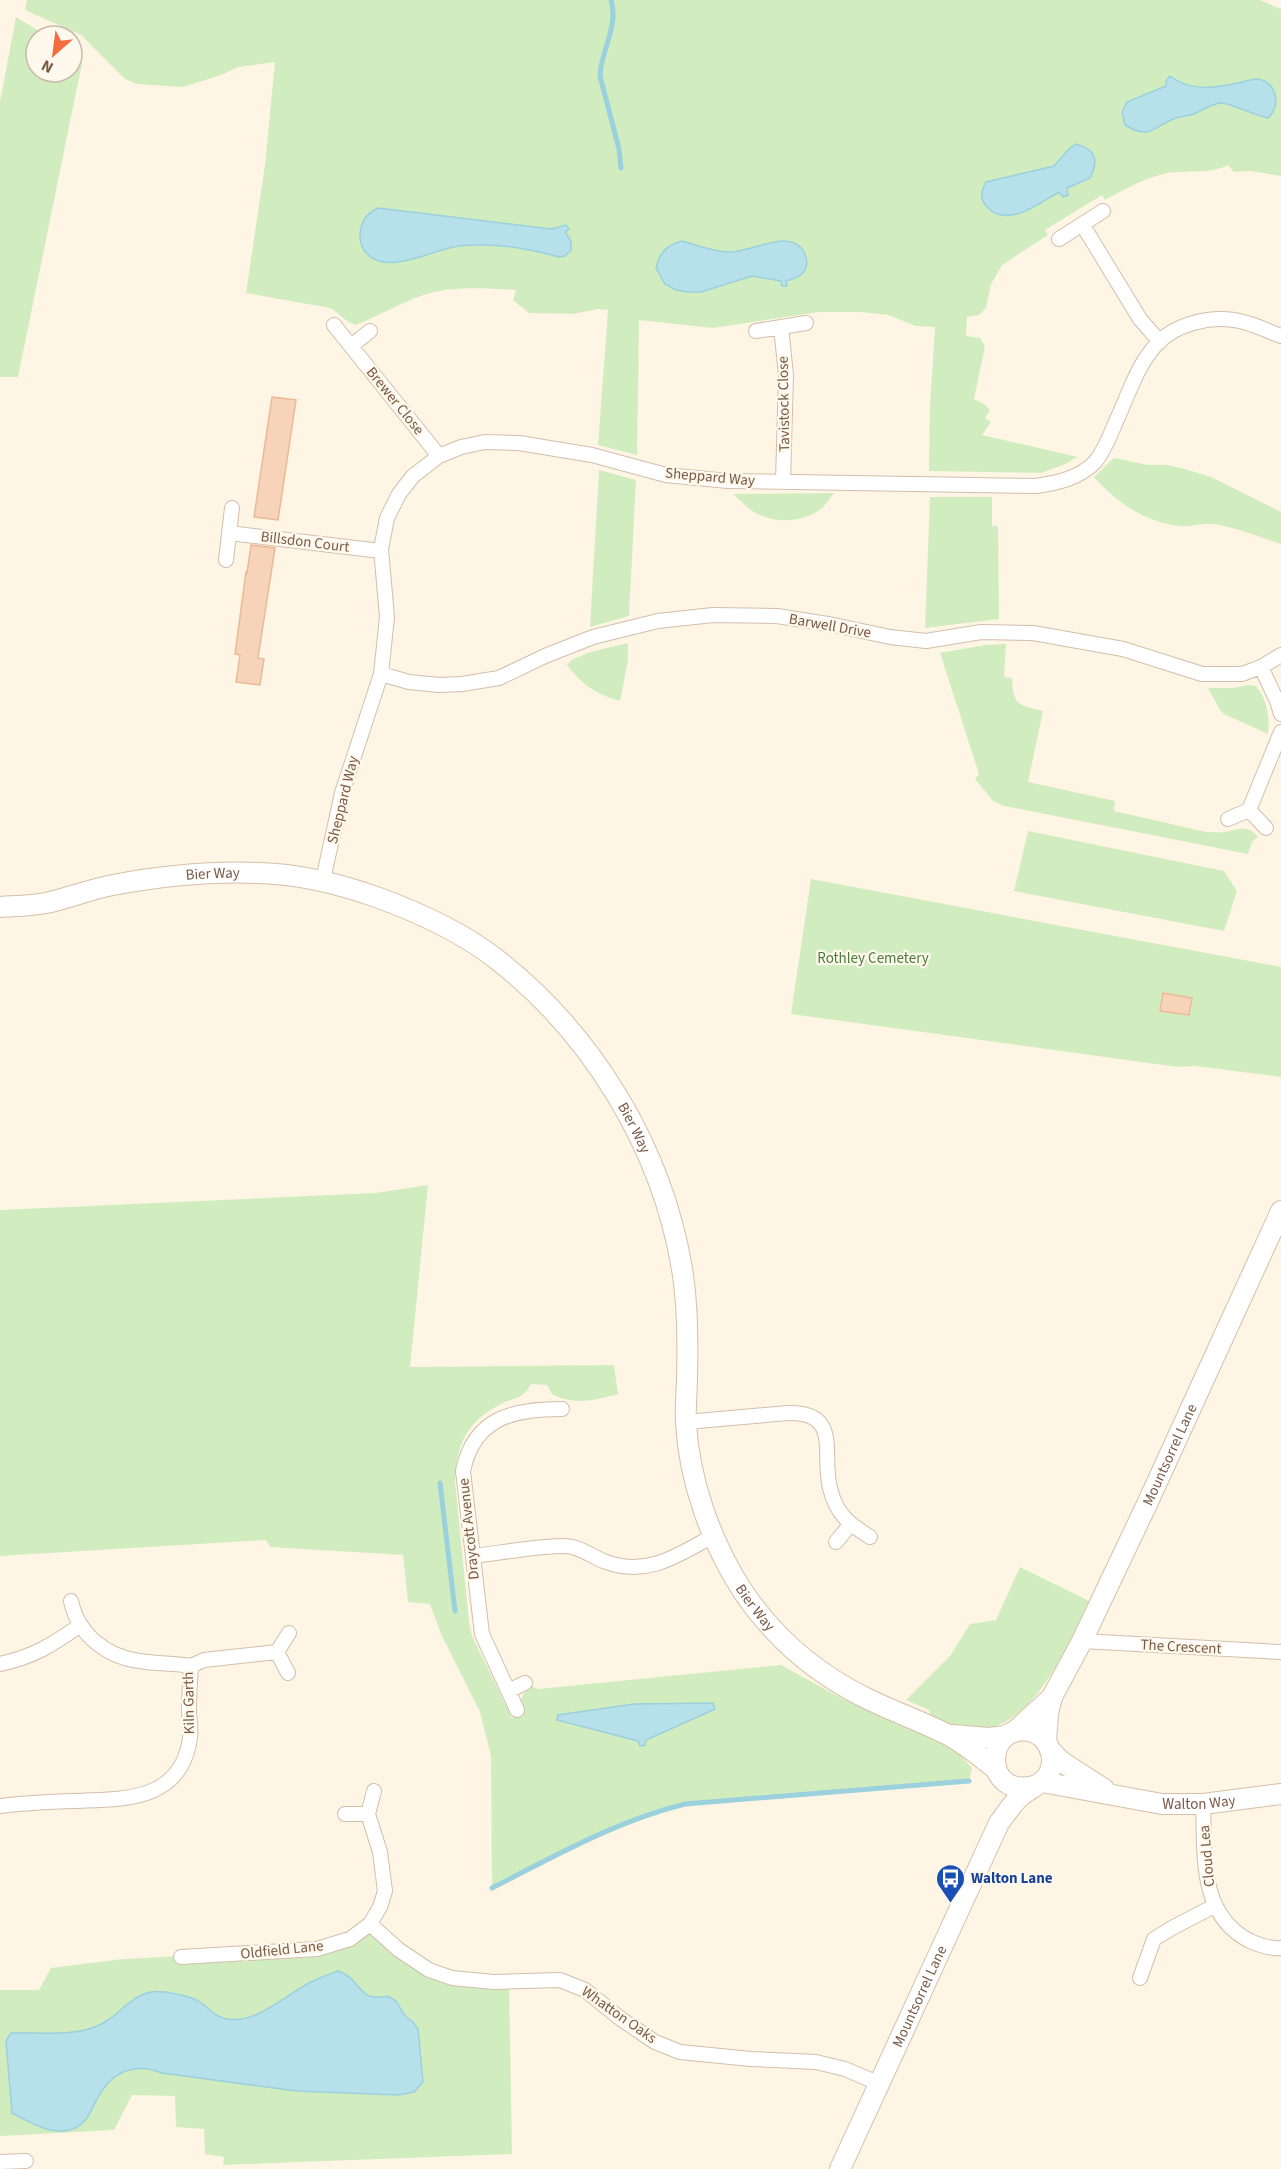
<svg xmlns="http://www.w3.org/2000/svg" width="1281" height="2169" font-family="'Source Sans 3',sans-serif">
<rect width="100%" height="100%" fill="#fef5e4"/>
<path fill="#d1edc0" d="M 27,0 L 1260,0 L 1281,9 L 1281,176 L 1250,171 L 1234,172 L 1228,165 C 1213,174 1185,170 1167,173 C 1145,178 1125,189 1105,200 L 1102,195 L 1045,230 L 1048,235 L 1002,265 L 991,284 L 986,308 L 979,315 L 967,317 L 966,336 L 980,338 L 985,346 L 974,399 L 984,404 L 990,410 L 985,418 L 991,422 L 982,435 L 1078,457 L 1063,465 L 1041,473 L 929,471 L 930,406 L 935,327 L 916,326 L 888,315 L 861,312 L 819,312 L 713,328 L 639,320 L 637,455 L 598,445 L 608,310 L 598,309 L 573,314 L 529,313 L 513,300 L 516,290 C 482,288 447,285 415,298 C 395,306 376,317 356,325 C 344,322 340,313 330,308 L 246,293 L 265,165 L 275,62 L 239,67 L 221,75 L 183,87 L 137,84 L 125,79 L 81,35 L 25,10 Z
M 16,17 L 47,36 L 36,36 L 36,72 L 72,72 L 72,55 L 82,63 L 18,377 L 0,377 L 0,102 Z
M 1114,458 L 1148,465 L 1168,465 L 1185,469 L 1211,477 L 1281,512 L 1281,544 C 1263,538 1231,526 1214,524 C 1203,523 1192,527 1181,526 C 1146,523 1117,503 1094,477 Z
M 599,470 L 636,480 L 629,616 L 590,627 Z
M 834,493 C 830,498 826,504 822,508 C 803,524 770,524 751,510 C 744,505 739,499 733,494 Z
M 930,497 L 992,497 L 992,526 L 998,526 L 999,619 L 925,628 Z
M 628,643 L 628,660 L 620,701 C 597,695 581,684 567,665 C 576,653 613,647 628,643 Z
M 1006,644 L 1004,677 L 1012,678 C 1013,705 1018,705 1043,711 L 1028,782 L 1115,801 L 1114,811 L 1206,832 C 1212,832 1219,833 1226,832 C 1239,829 1248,825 1258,837 L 1252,842 L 1248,854 L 1004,806 L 993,801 L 975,779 L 979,774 L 940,653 L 985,645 Z
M 1248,685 L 1256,686 C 1267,699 1270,717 1268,734 L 1224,714 L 1220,710 L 1208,688 L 1233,688 Z
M 1028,831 L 1224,871 L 1237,891 L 1224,931 L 1014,891 Z
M 811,879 L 1281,967 L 1281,1077 L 1195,1066 L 1178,1067 L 791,1014 Z
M 428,1185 L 410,1367 L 614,1365 L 618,1394 C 597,1400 573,1406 552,1394 L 547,1385 L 531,1384 C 523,1400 515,1397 501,1404 C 466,1422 457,1444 455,1481 L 469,1622 L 472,1636 L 512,1718 L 523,1713 C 519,1700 521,1695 531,1686 L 538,1689 L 781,1665 L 843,1699 L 921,1731 L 953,1748 L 972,1768 L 969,1781 L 685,1804 C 616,1821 555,1856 492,1888 L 491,1756 L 480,1712 L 441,1634 L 430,1604 L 408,1602 L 403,1555 L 270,1547 L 266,1540 L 0,1556 L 0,1210 L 375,1193 Z
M 1020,1567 L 1089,1601 C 1067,1645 1035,1729 975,1730 C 961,1731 944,1721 931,1716 L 929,1710 L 906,1700 L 950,1656 L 970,1624 L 996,1620 Z
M 370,1924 L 429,1970 L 509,1981 L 512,2154 L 223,2165 L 224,2157 L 205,2154 L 204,2129 L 176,2127 L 175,2096 L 132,2095 L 114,2130 L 0,2136 L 0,1990 L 39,1990 L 51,1968 L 123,1959 L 317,1949 Z"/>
<path fill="#b6e0ea" stroke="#9bd0dd" stroke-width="1.5" d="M 1170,76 C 1191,92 1214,88 1238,83 C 1243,82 1251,79 1257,79 C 1278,81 1281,107 1268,118 C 1255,116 1229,102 1220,103 C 1209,105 1203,110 1194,114 C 1188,116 1181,116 1176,118 C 1153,126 1151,141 1125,125 L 1122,112 L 1127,102 L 1166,86 L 1166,81 Z
M 1076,144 C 1096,149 1099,161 1090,178 L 1067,188 L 1068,195 L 1063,197 L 1059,192 C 1040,203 1007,229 987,207 C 979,198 981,192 986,182 L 1054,166 L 1069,149 Z
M 378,208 L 551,229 L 566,225 L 569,229 L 565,232 L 571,241 L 571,250 L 565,256 L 559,257 C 533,250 504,244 477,245 C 470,245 461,245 454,247 C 430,251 382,278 364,250 C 360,244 359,235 361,228 C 363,218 369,212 378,208 Z
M 682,241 C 696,245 712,251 727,252 C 751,254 790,226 804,252 C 807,258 808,264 805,270 C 801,277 793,279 786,281 L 787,286 L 782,286 L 781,281 L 752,276 L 701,292 L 687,292 L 676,290 L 665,284 L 656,268 C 659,253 667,245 682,241 Z
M 713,1703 L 715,1709 L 646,1740 L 645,1745 L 640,1746 L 638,1741 L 557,1720 L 558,1715 L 634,1704 Z
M 338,1971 C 363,1979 356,2003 388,1996 L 396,2001 L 405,2016 L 412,2021 L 418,2029 L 423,2082 L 414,2092 L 399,2095 L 296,2091 L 162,2073 C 133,2062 112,2071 97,2099 C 90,2113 86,2125 70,2130 C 50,2135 29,2122 12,2113 L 6,2041 L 11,2033 C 39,2032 80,2038 105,2022 C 120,2013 133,1995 151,1992 C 162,1990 191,1996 200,2002 C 209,2008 215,2017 227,2019 C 258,2024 286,1994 313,1981 C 321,1977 330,1974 338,1971 Z"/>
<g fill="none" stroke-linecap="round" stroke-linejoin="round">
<path stroke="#9bd0dd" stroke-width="5" d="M 611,0 C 619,26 601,50 600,76 L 619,149 L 621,168
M 440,1483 L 455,1611
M 492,1888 C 555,1856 616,1821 685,1804 L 969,1781"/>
</g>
<path fill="#f6d3b9" stroke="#eaba97" stroke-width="1.5" d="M 272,397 L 296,400 L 278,520 L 254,517 Z
M 251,545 L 275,548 L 258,658 L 264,659 L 260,685 L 236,682 L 240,655 L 235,654 L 246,572 L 247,573 Z
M 1163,993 L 1192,998 L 1189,1015 L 1160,1011 Z"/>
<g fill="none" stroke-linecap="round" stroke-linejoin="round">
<defs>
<path id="street" d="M 1082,224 L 1140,319 L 1160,342
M 1059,239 L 1103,211
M 334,325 L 439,456
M 781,327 L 786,375 L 783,481
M 756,331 L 806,323
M 351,346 L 370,331
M 229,533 L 381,551
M 226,560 L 232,508
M 1261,667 L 1277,701 L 1281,714
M 381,674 L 409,682 L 439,685 L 462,684 L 499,678 L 545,656 L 593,637 L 658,621 L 713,615 L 777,616 L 834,625 L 890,637 L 926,641 L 981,632 L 1033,633 L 1123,649 L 1202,674 L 1242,674 L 1261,667 L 1281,655
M 1249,810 L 1281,732
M 1228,819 L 1249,810 L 1266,828
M 323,880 L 342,793 L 381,674 L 387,617 L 381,549 L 387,518 L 399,494 L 413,476 L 439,456 L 461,447 L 485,442 L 519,443 L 592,455 L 666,475 L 728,481 L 1036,486 C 1057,483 1080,478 1095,462 C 1106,449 1111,432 1118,417 C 1128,395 1136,370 1151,351 C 1171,323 1214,313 1247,323 C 1258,326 1270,332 1281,336
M 686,1422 L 788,1413 C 842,1412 821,1453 830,1488 C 836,1514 849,1524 870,1537
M 836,1542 L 850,1525
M 473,1556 C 500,1553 537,1546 564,1546 C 580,1546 592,1557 606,1562 C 648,1577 678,1555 713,1536
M 1082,1641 L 1281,1652
M 0,1664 C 33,1657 52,1645 79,1626
M 191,1666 L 204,1660 L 277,1652
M 288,1673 L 277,1652 L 289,1633
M 508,1691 L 525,1683
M 517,1710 L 482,1634 L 463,1471 C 474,1417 514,1409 562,1409
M 1203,1804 C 1205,1853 1198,1915 1250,1941 C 1259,1945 1270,1949 1281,1948
M 0,1806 C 24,1803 49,1802 73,1801 C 119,1799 177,1803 189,1744 C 192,1733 190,1723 189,1712 C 189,1697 190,1682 191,1666 C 174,1663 157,1664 140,1661 C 106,1657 78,1634 71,1601
M 345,1814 L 368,1814
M 370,1924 L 399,1950 L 429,1970 L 452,1978 L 494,1982 L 560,1980 L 585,1990 L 621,2019 L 655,2042 L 680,2052 L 751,2059 L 816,2062 L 845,2069 L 880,2084
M 181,1957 L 317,1949 L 350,1939 L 370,1924 L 380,1907 L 385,1891 L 380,1852 L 368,1814 L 374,1791
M 1140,1978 L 1154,1939 L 1172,1928 L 1214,1906
M 0,2162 L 26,2161"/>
<g id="secondary">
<path id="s1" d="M 0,907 C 15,906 31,906 46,903 C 69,898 91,889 113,885 C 161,876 210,871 259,873 C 301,874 340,884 379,898 C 420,913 461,932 495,958 C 592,1033 662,1148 682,1269 C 688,1305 688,1340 687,1377 C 687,1392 685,1408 686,1423 C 689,1480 711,1542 742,1590 C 774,1638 816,1674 868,1699 C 894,1712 921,1721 946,1734 C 964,1743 980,1757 996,1769"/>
<path d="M 1014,1732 L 1052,1697"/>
<path d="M 953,1735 L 989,1738 L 1006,1736"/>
<path id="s2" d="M 1046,1742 L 1048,1714 L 1052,1697 L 1082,1641 L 1147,1504 L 1281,1211"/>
<path d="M 1050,1750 L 1062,1762 L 1104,1789"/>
<path id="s3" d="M 1042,1782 L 1162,1804 L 1203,1804 L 1281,1794"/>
<path id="s4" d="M 840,2169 L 999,1823 C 1006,1814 1013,1802 1022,1795 C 1031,1788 1042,1784 1048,1775 C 1058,1758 1048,1735 1029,1731 C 984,1723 982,1799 1034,1786"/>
</g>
</defs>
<use href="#street" stroke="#d3beab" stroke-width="16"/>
<use href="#secondary" stroke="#d6bfa8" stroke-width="22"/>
<use href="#street" stroke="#fff" stroke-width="14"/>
<use href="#secondary" stroke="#fff" stroke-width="20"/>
</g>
<defs>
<symbol id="bus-pin" viewBox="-11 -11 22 30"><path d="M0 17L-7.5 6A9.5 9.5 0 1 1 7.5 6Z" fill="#1a4fb4" stroke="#fff8ec"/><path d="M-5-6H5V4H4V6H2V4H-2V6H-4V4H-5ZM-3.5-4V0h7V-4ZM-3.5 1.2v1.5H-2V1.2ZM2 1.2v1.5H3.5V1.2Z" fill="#fff"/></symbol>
</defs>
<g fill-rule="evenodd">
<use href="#bus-pin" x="934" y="1862" width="33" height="45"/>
</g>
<g text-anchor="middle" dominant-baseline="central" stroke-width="4.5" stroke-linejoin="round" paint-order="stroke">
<g font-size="15" fill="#795a47" stroke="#fff8ec">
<text transform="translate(395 401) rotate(51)">Brewer Close</text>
<text transform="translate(784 404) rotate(-91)">Tavistock Close</text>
<text transform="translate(710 477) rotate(5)">Sheppard Way</text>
<text transform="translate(305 542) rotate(7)">Billsdon Court</text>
<text transform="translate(830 626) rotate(10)">Barwell Drive</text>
<text transform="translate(343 800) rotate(-76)">Sheppard Way</text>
<text stroke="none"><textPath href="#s1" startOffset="216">Bier Way</textPath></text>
<text stroke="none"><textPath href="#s1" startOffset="738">Bier Way</textPath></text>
<text stroke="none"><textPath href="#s2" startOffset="315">Mountsorrel Lane</textPath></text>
<text transform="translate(469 1529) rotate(-96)">Draycott Avenue</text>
<text stroke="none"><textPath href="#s1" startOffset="1242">Bier Way</textPath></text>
<text transform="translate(1181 1647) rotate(3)">The Crescent</text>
<text transform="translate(189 1703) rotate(-91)">Kiln Garth</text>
<text stroke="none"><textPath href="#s3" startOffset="159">Walton Way</textPath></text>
<text transform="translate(1207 1856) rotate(-95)">Cloud Lea</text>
<text transform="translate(282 1950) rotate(-6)">Oldfield Lane</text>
<text stroke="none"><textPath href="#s4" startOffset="190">Mountsorrel Lane</textPath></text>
<text transform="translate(619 2015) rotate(35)">Whatton Oaks</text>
</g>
<g font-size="15" fill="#4b7a3b" stroke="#fff8ec">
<text x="873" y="958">Rothley Cemetery</text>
</g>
<g font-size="15" font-weight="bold" fill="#164399" stroke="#fff8ec" text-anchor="start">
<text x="971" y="1878">Walton Lane</text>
</g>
</g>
<g transform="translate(54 54) rotate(208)"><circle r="28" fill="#fff8ec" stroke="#c9b9aa" stroke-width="1.5"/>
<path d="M0-4.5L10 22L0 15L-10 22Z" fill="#f36d3e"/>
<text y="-9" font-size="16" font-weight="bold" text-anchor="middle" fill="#795a47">N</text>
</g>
</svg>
